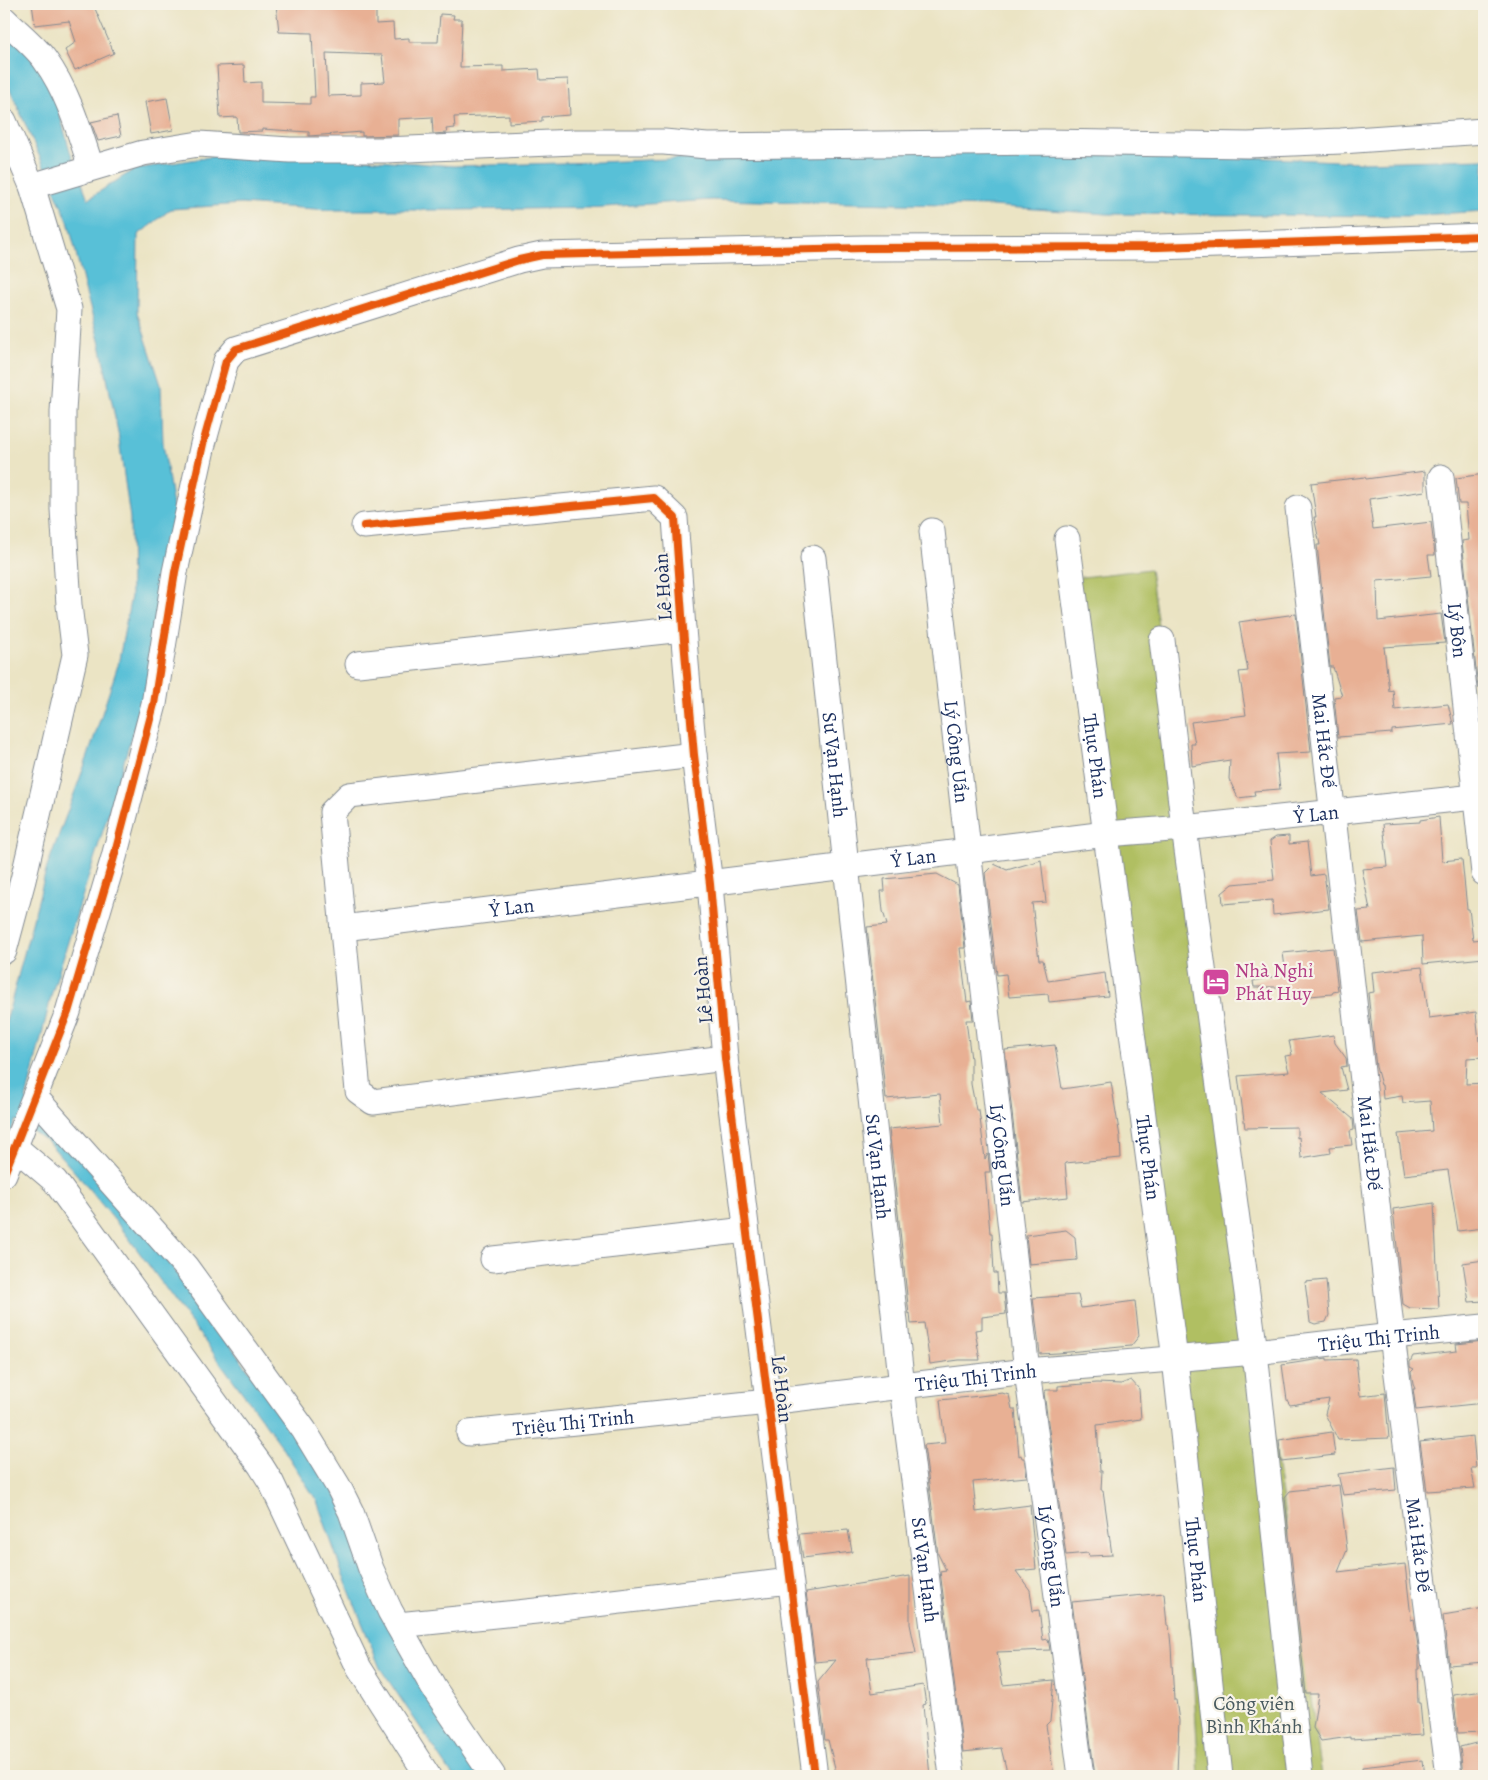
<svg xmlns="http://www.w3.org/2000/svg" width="1488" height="1780" font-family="Alegreya,serif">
<rect width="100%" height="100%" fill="#f7f3e8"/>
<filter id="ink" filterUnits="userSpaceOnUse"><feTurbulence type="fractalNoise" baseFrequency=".02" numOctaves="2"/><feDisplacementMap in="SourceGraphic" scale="10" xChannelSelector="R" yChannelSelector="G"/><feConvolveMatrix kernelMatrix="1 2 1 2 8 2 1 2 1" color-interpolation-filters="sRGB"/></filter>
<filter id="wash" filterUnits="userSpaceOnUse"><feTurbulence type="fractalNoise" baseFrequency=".0096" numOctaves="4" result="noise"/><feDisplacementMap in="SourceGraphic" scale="20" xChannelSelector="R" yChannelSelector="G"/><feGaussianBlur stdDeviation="1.12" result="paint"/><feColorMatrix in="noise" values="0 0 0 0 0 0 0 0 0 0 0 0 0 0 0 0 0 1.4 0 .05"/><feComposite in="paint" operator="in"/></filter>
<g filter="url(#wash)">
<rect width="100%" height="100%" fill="#ebe4c4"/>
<path fill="#b0bf62" stroke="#667760" d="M 1150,569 L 1322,1776 L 1199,1776 L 1175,1359 L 1074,578 Z"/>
<path fill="#59c0d7" stroke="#3a789a" d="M 4,31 L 23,45 L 52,88 L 70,151 L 88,199 L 135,169 L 235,153 L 314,155 L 454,166 L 598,162 L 934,148 L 1200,155 L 1360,162 L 1484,159 L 1484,211 L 1406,216 L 1107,214 L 992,206 L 711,200 L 588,208 L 456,210 L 330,210 L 241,204 L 171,209 L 138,235 L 137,312 L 161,385 L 163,443 L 174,513 L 160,634 L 138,714 L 111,805 L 52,993 L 26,1099 L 141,1225 L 326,1474 L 478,1776 L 453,1776 L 380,1668 L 343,1575 L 317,1501 L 281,1445 L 125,1233 L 80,1178 L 48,1142 L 16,1120 L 4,1145 L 4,1029 L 47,867 L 88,756 L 118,665 L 131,596 L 130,518 L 118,432 L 100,344 L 86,293 L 68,221 L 8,85 L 4,80 Z"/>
<g id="blocks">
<path fill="#e8b094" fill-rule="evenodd" d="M 32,4 L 93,4 L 114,53 L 75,70 L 65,50 L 76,42 L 69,21 L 35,25 Z
M 276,4 L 376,4 L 376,24 L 393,23 L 394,39 L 409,38 L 409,42 L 438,42 L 440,14 L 454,15 L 453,19 L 462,19 L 460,67 L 503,66 L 503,71 L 539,69 L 540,80 L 568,79 L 570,115 L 542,117 L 542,121 L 509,123 L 509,115 L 454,117 L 455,128 L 446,129 L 447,133 L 433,134 L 432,117 L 398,119 L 398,135 L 362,136 L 362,132 L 309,136 L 309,132 L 262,129 L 262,131 L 238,132 L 237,117 L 220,118 L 217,66 L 244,65 L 245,83 L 261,82 L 261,103 L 310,104 L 310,97 L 315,97 L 312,33 L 279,32 ZM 326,53 L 382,55 L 385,82 L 361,83 L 361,95 L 328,96 Z
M 167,98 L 173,130 L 151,134 L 145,102 Z
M 117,116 L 121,136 L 98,141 L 91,122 Z
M 1425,471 L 1425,491 L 1369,499 L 1373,529 L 1431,522 L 1435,555 L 1428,555 L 1431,576 L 1377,581 L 1378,621 L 1441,614 L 1445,643 L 1384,647 L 1389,691 L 1393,690 L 1395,710 L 1448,704 L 1453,724 L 1392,730 L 1392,733 L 1338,737 L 1334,697 L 1342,696 L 1333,667 L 1330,667 L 1317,545 L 1320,545 L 1314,517 L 1316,517 L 1311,483 L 1365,477 L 1366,479 Z
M 1484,474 L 1484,688 L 1478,688 L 1462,541 L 1469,540 L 1466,504 L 1459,504 L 1456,478 Z
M 1296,614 L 1311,752 L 1276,754 L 1280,789 L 1254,791 L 1255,796 L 1238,798 L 1229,779 L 1230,760 L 1192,766 L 1191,744 L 1195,744 L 1191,722 L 1246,715 L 1239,672 L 1248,671 L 1239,622 Z
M 1439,817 L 1442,861 L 1462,859 L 1467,909 L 1469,909 L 1473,940 L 1484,939 L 1484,958 L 1423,964 L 1422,936 L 1362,942 L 1358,911 L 1370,910 L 1362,869 L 1388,867 L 1383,824 L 1420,822 L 1420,820 Z
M 1289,836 L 1289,844 L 1307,842 L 1311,876 L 1324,874 L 1329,909 L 1273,915 L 1272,900 L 1223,904 L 1222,893 L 1233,884 L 1274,880 L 1270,841 L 1276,837 Z
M 1041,860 L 1046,902 L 1032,903 L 1039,960 L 1043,960 L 1048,981 L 1105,973 L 1108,996 L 1049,1002 L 1048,994 L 1009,997 L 1006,974 L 997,975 L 985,873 L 994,864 L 1007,870 Z
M 937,874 L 958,885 L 965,948 L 960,948 L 967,1002 L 971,1001 L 973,1020 L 966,1020 L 971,1059 L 971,1084 L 976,1110 L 979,1110 L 985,1159 L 988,1154 L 990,1172 L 985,1172 L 990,1233 L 992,1233 L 994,1273 L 997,1273 L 998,1293 L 1004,1293 L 1006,1314 L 982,1317 L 982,1329 L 975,1330 L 980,1360 L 959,1360 L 930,1364 L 924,1323 L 911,1324 L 910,1313 L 909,1314 L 889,1129 L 943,1124 L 940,1094 L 886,1099 L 867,927 L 887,925 L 883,911 L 881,891 L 885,891 L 884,879 Z
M 1333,948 L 1338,991 L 1333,992 L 1332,994 L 1288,998 L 1286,987 L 1254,987 L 1253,981 L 1286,974 L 1283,953 Z
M 1422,967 L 1429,1018 L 1476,1012 L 1479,1041 L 1484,1041 L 1484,1057 L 1467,1058 L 1466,1084 L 1484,1083 L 1484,1228 L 1458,1231 L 1448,1170 L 1404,1175 L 1398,1134 L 1432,1131 L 1430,1101 L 1403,1103 L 1402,1096 L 1383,1099 L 1382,1085 L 1381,1085 L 1376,1067 L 1368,993 L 1374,992 L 1372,972 Z
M 1334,1035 L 1335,1043 L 1346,1058 L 1347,1066 L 1341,1067 L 1347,1090 L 1322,1093 L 1353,1119 L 1354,1130 L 1350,1131 L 1352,1145 L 1330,1147 L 1331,1153 L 1301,1158 L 1299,1137 L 1297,1138 L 1297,1127 L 1245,1128 L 1238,1076 L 1289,1072 L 1285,1056 L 1292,1055 L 1289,1041 Z
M 1055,1045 L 1062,1089 L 1111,1082 L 1120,1137 L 1121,1158 L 1065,1163 L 1068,1197 L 1022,1202 L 1005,1050 Z
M 1434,1203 L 1439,1309 L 1410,1308 L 1403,1304 L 1393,1209 Z
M 1066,1230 L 1075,1237 L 1077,1260 L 1029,1264 L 1026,1235 Z
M 1484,1260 L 1484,1301 L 1469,1302 L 1463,1263 Z
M 1326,1280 L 1329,1315 L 1326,1322 L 1315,1324 L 1310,1322 L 1305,1282 Z
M 1078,1295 L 1081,1308 L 1135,1301 L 1139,1336 L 1131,1346 L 1058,1353 L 1040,1354 L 1033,1298 Z
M 1484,1341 L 1484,1403 L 1416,1410 L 1413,1389 L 1415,1389 L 1413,1384 L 1411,1372 L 1414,1369 L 1410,1367 L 1410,1362 L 1413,1356 L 1457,1351 L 1456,1344 Z
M 1327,1358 L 1327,1360 L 1356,1359 L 1360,1396 L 1385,1393 L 1389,1438 L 1338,1440 L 1325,1414 L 1329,1399 L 1290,1405 L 1287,1400 L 1282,1365 Z
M 1131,1380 L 1139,1389 L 1141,1419 L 1097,1425 L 1100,1471 L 1102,1471 L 1101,1490 L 1103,1490 L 1112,1555 L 1089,1556 L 1088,1553 L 1066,1555 L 1044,1393 L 1046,1390 L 1058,1390 L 1058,1386 L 1097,1383 L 1121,1384 Z
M 1002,1393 L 1009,1395 L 1012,1409 L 1015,1409 L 1019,1456 L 1021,1455 L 1022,1458 L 1024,1458 L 1027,1477 L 973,1482 L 976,1512 L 1030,1505 L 1036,1569 L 1016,1571 L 1030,1590 L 1033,1611 L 1039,1610 L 1043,1640 L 1048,1639 L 1050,1650 L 997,1652 L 1003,1685 L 1054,1680 L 1050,1721 L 1046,1725 L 1054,1776 L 1008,1776 L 1001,1748 L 963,1752 L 940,1571 L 946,1570 L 938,1554 L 924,1445 L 945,1443 L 940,1400 L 980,1396 Z
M 1332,1432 L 1335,1455 L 1281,1461 L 1279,1440 Z
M 1473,1436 L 1476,1468 L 1471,1468 L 1475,1488 L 1427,1491 L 1420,1442 Z
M 1394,1467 L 1396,1490 L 1343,1495 L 1338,1474 Z
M 1339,1485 L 1347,1550 L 1338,1572 L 1405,1564 L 1411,1617 L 1411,1620 L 1414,1619 L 1419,1653 L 1419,1669 L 1417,1669 L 1418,1703 L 1420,1703 L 1423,1735 L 1350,1739 L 1350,1737 L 1321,1741 L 1313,1728 L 1318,1694 L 1306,1694 L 1285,1497 L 1290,1491 Z
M 848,1530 L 852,1552 L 803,1558 L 799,1534 Z
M 910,1576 L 910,1624 L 916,1653 L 867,1658 L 872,1693 L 923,1685 L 926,1704 L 923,1705 L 930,1776 L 837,1776 L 828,1740 L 825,1740 L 818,1682 L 836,1660 L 815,1662 L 806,1592 Z
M 1164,1593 L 1167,1625 L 1169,1625 L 1171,1646 L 1174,1700 L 1176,1700 L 1179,1721 L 1177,1774 L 1171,1774 L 1171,1776 L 1095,1776 L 1072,1602 Z
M 1484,1608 L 1484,1662 L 1449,1665 L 1443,1615 Z
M 1484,1691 L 1484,1732 L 1458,1733 L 1453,1695 Z
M 1484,1741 L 1484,1776 L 1463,1776 L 1460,1747 Z
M 1423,1760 L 1425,1776 L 1363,1776 L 1362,1767 Z"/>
</g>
</g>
<g filter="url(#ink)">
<use href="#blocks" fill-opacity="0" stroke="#838a91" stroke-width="1"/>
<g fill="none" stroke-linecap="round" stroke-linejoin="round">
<defs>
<g id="minor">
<path d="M 4,19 C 17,32 34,45 45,60 C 68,92 79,130 91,167"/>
<path d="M 4,121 L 32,186 L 69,309 L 63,412 L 63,509 L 69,605 L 75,655 L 23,880 L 4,951"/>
<path d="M 32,186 L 143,153 L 199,144 L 290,150 L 385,150 L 575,142 L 664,142 L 707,146 L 1044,142 L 1248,145 L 1341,141 L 1484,131"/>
<path id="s1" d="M 1441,477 L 1484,873"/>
<path id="s2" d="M 1298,508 L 1392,1336 L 1449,1776"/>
<path d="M 364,526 L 654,498 L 675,518 L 683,629 L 694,755 L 710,884 L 725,1058 L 815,1776"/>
<path id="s3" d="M 932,531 L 1027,1371 L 1081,1776"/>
<path id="s4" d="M 1067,539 L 1175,1359 L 1220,1776"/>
<path id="s5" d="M 813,558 L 902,1387 L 952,1776"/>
<path d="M 1162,640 L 1184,828 L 1255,1352 L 1300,1776"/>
<path d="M 358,664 L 683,629"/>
<path d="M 694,755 L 349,795 L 332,812 L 358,1091 L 373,1102 L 725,1058"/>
<path id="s6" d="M 343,928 L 1106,834 L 1184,828 L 1484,796"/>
<path d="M 35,1097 L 186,1267 L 304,1430 L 338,1486 L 351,1512 L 371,1569 L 390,1611 L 433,1687 L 493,1776"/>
<path d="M 15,1147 L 55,1181 L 261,1466 L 271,1482 L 359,1668 L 428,1776"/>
<path d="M 4,1174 L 68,1012 L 114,857 L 154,704 L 175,572 L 203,444 L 226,361 L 236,349 L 519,260 L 542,255 L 865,248 L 1158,247 L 1484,236"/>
<path d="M 493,1259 L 746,1230"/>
<path id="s7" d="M 469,1433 L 768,1402 L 1027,1371 L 1255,1352 L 1392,1336 L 1484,1327"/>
<path d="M 398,1625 L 536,1611 L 790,1581"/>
</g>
</defs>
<use href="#minor" stroke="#838a91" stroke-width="27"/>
<use href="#minor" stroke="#fff" stroke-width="25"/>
<defs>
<path id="cycleway" d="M 364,526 L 654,498 L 675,518 L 683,629 L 694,755 L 710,884 L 725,1058 L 815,1776
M 4,1174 L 68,1012 L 114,857 L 154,704 L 175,572 L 203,444 L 226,361 L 236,349 L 519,260 L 542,255 L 865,248 L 1158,247 L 1484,236"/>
</defs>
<use href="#cycleway" stroke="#f7f3e8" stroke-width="11"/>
<use href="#cycleway" stroke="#e8590c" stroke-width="8"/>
</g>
</g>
<defs>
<symbol id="hotel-square" viewBox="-11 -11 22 22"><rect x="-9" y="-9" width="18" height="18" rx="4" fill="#d1479c" stroke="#f7f3e8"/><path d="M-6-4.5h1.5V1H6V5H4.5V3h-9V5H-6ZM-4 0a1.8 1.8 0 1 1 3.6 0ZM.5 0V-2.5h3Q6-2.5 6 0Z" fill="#fff"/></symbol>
</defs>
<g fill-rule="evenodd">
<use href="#hotel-square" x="1200" y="966" width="32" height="32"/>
</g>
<g text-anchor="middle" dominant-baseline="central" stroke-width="4.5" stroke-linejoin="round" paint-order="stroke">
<g font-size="20" fill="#1b2f5e" stroke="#f7f3e8">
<text transform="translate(663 587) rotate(-94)">Lê Hoàn</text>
<text stroke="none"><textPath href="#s1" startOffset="154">Lý Bôn</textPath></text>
<text stroke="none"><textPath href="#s2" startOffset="234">Mai Hắc Đế</textPath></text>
<text stroke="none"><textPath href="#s3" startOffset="222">Lý Công Uẩn</textPath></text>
<text stroke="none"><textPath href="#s4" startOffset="219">Thục Phán</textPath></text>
<text stroke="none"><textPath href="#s5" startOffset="208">Sư Vạn Hạnh</textPath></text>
<text stroke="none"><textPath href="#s6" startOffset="980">Ỷ Lan</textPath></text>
<text stroke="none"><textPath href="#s6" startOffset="575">Ỷ Lan</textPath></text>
<text stroke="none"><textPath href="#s6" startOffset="170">Ỷ Lan</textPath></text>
<text transform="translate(703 990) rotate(-95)">Lê Hoàn</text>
<text stroke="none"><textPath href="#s2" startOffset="639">Mai Hắc Đế</textPath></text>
<text stroke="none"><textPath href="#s3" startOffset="628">Lý Công Uẩn</textPath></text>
<text stroke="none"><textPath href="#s4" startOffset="624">Thục Phán</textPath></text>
<text stroke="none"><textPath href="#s5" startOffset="612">Sư Vạn Hạnh</textPath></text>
<text stroke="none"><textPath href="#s7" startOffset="915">Triệu Thị Trinh</textPath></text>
<text stroke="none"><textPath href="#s7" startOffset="510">Triệu Thị Trinh</textPath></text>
<text transform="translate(782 1389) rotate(83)">Lê Hoàn</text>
<text stroke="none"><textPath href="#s7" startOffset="105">Triệu Thị Trinh</textPath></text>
<text stroke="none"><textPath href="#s2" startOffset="1044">Mai Hắc Đế</textPath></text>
<text stroke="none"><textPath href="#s3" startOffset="1032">Lý Công Uẩn</textPath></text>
<text stroke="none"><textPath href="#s4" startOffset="1029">Thục Phán</textPath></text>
<text stroke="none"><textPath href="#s5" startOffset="1018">Sư Vạn Hạnh</textPath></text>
</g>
<g font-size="20" fill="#b23c85" stroke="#f7f3e8" text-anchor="start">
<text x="1235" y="970">Nhà Nghỉ<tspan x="1235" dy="23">Phát Huy</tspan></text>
</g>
<g font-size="20" fill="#485a5f" stroke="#f7f3e8">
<text x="1254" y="1703">Công viên<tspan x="1254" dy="23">Bình Khánh</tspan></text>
</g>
</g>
<rect width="1488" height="1780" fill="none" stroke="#f7f3e8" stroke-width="20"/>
</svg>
